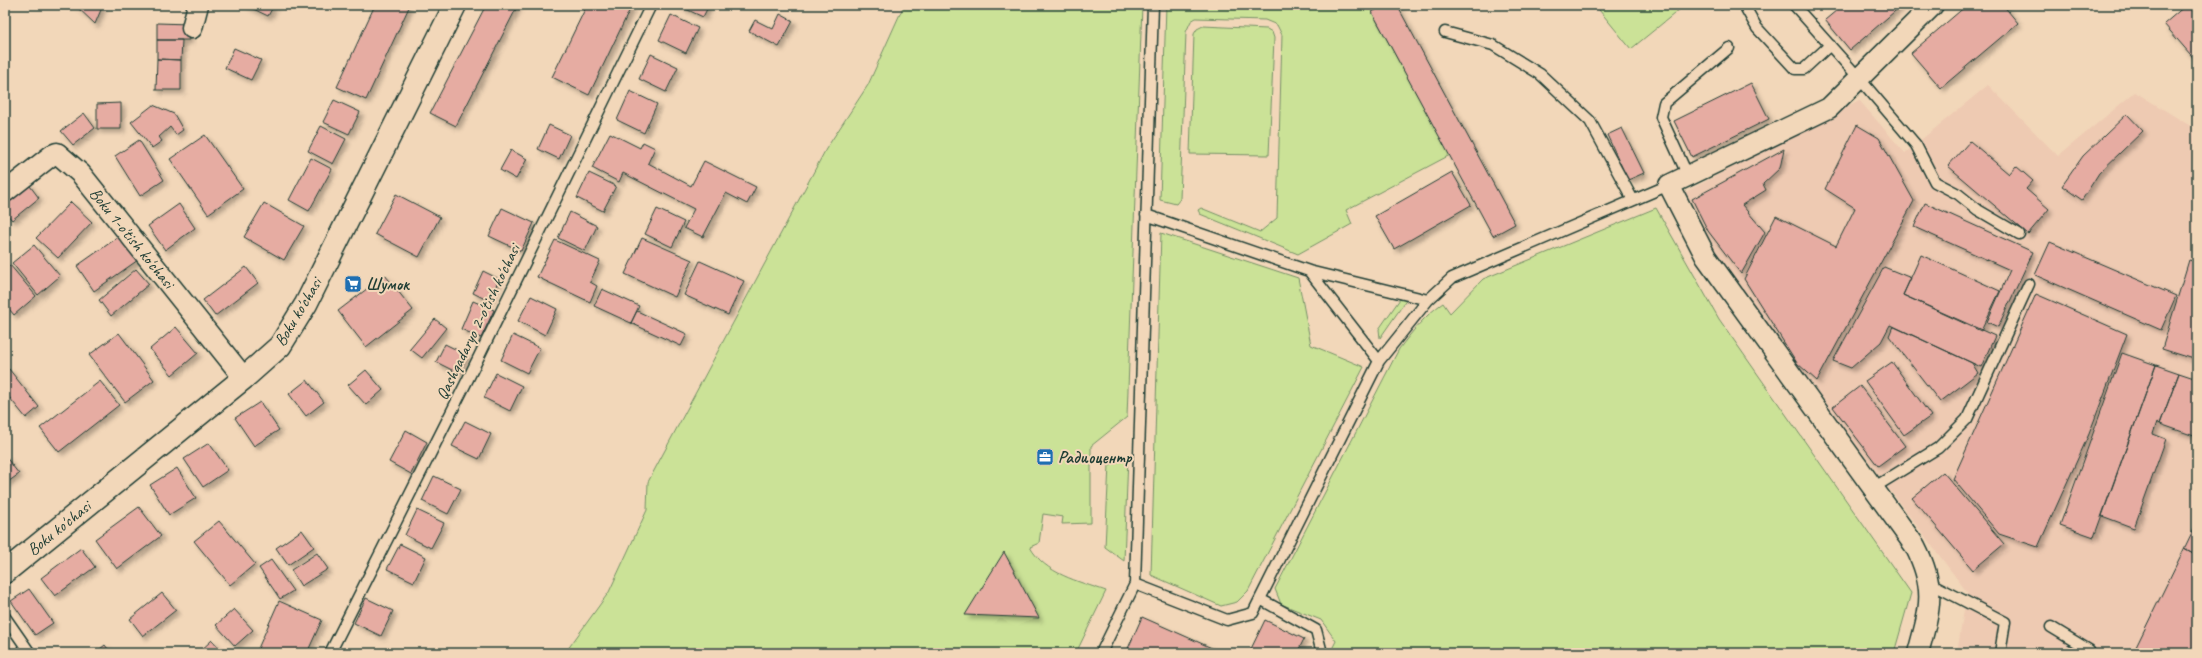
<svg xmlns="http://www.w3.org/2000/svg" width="2202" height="658" font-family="Caveat,sans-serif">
<defs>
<filter id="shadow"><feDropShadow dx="3.5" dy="3.5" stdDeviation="2" flood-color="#0004"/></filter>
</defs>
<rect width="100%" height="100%" fill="#f2d7b9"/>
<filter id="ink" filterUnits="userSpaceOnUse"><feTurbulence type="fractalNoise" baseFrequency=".025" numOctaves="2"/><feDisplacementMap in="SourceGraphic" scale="8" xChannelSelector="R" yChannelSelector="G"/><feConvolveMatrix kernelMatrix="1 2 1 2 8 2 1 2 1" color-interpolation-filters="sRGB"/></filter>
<g filter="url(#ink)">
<path fill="#eecab2" d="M 1988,85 L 2058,156 L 2135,92 L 2197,130 L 2197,653 L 1957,653 L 1967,592 L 1730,279 L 1680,195 L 1859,100 L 1905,153 Z"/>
<path fill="#cbe297" stroke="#759066" d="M 904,5 L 1142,5 L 1127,417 L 1091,446 L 1091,523 L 1062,524 L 1063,517 L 1043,514 L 1039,543 L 1030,547 C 1045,574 1078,581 1106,591 L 1076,653 L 565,653 L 609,592 L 647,510 L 648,482 L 826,149 L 868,85 Z
M 1166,5 L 1368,5 L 1450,155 L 1346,210 L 1352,224 L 1298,254 L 1200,214 L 1198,210 L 1201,208 L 1260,232 L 1277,218 L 1282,35 L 1277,25 L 1265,20 L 1196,18 L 1191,21 L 1186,32 L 1180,199 L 1176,204 L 1160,200 Z
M 1595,5 L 1685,5 L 1631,49 Z
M 1203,26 L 1267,29 L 1272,32 L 1274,38 L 1269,155 L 1190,154 L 1194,34 L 1197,29 Z
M 1656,208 L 1719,319 L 1911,593 L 1894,653 L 1330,653 L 1336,641 L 1321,620 L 1281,604 L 1275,589 L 1399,349 C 1412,332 1425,315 1443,303 L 1450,313 L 1483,279 Z
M 1161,233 L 1298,278 L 1311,345 L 1364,367 L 1248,591 L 1237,602 L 1221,606 L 1151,575 Z
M 1400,299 L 1407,299 L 1380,338 L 1379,329 Z
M 1128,457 L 1124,561 L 1105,547 L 1109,465 Z"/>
<path fill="#e6aca2" stroke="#1f3d34" filter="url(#shadow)" d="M 75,5 L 103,5 L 95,24 Z
M 245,5 L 274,5 L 268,16 Z
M 375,5 L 410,5 L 366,100 L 337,87 Z
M 486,5 L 518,5 L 456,126 L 430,113 Z
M 587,5 L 632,5 L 589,95 L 552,77 Z
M 677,5 L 709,5 L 703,17 Z
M 1385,5 L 1397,5 L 1515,224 L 1493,236 L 1372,12 Z
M 1843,5 L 1902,5 L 1850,50 L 1825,20 Z
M 1967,5 L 2003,5 L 2018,23 L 1941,88 L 1911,53 Z
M 2186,5 L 2197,5 L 2197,62 L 2164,24 Z
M 780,14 L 793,21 L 779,47 L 749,31 L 755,20 L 773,29 Z
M 671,15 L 698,28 L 686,53 L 659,40 Z
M 157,23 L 189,24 L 189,40 L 157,40 Z
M 157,40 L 182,40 L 181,60 L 157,59 Z
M 234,48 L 261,60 L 251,80 L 225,68 Z
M 651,54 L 678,67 L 666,92 L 639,79 Z
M 157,59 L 181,60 L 181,90 L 156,90 Z
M 1751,83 L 1769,119 L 1692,157 L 1674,121 Z
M 630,91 L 657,104 L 644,133 L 617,120 Z
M 334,100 L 360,112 L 349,134 L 323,122 Z
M 121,103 L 121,129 L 97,129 L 97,104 Z
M 153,105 L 174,114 L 183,130 L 176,135 L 170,127 L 159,137 L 162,141 L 152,148 L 131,122 Z
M 84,113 L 95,128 L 73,145 L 61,131 Z
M 2127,114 L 2143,131 L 2099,173 L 2082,200 L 2062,186 L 2083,156 Z
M 549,125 L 570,135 L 559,159 L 538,149 Z
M 1857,125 L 1879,138 L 1914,201 L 1817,381 L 1797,363 L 1744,279 L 1776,216 L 1836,246 L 1855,208 L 1825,189 Z
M 321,126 L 346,139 L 333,164 L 308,151 Z
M 1622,128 L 1644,173 L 1628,180 L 1607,135 Z
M 610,133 L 640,148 L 643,142 L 655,148 L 648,163 L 691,186 L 704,161 L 756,187 L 747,204 L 726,193 L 703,237 L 684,228 L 694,209 L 623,173 L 619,182 L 592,168 Z
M 205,135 L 243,189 L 208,214 L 170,159 Z
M 139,140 L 164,180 L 140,196 L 115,156 Z
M 1970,141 L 2009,174 L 2016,166 L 2033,181 L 2026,189 L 2049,209 L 2028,234 L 1948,166 Z
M 1784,149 L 1780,168 L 1763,184 L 1766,190 L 1742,205 L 1765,232 L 1741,274 L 1708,231 L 1692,199 Z
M 511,150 L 527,159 L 516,179 L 500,170 Z
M 311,158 L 332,169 L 309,211 L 289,200 Z
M 1452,172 L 1471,205 L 1394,249 L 1375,216 Z
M 589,173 L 616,186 L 603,211 L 577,198 Z
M 27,182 L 39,198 L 12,220 L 5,212 L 5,200 Z
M 396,194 L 440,217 L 419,257 L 375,234 Z
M 71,202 L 92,222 L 58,258 L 36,238 Z
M 264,203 L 304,226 L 284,260 L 244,237 Z
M 1925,203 L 2033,252 L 1998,327 L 1987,322 L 2010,270 L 1914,227 Z
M 179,204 L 195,228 L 165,250 L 148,226 Z
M 502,208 L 534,223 L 521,251 L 489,236 Z
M 657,209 L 684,222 L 672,247 L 645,234 Z
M 570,212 L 597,226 L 585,251 L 558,238 Z
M 121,235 L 138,260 L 94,291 L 77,266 Z
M 642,238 L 692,260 L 675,297 L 625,274 Z
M 555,240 L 600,261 L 590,282 L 597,286 L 590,302 L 537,277 Z
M 2050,242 L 2176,296 L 2161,330 L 2035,275 Z
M 34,245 L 60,276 L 38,295 L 12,263 Z
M 1921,255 L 2000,291 L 1981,331 L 1903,295 Z
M 2189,260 L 2197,262 L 2197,360 L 2162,349 Z
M 700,261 L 744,281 L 728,315 L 684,295 Z
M 10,265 L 36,296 L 14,315 L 5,304 L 5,269 Z
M 246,267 L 258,283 L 215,316 L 203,300 Z
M 1884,267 L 1911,278 L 1903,295 L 1995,336 L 1981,367 L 1890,325 L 1881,342 L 1851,368 L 1833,361 Z
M 136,269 L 149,284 L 111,316 L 99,300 Z
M 483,271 L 499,279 L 489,301 L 473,293 Z
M 385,275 L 413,310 L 366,347 L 338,311 Z
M 602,289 L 639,306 L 631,323 L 594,306 Z
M 2036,294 L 2127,334 L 2089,434 L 2038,547 L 1999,534 L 1953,479 Z
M 531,296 L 557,309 L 545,335 L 518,321 Z
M 473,301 L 494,310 L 481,338 L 461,329 Z
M 637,311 L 687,334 L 681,346 L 631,323 Z
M 435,319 L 446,328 L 422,358 L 410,349 Z
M 1893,326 L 1972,363 L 1978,373 L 1940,402 L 1889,336 Z
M 176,327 L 198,353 L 172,375 L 150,349 Z
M 119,333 L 154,380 L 125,402 L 89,355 Z
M 513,335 L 540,348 L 527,373 L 501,360 Z
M 445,344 L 467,355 L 458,373 L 436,362 Z
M 2122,353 L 2156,365 L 2094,537 L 2060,525 Z
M 1892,362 L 1931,416 L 1904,435 L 1865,381 Z
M 2156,365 L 2179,373 L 2160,424 L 2157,422 L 2153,434 L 2166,439 L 2134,528 L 2102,516 Z
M 9,369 L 39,407 L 26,418 L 5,392 L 5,372 Z
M 366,370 L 383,390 L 366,405 L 348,385 Z
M 496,373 L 522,386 L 510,411 L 484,398 Z
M 2179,373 L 2197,379 L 2197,437 L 2160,424 Z
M 307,380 L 324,402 L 306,416 L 289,394 Z
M 100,381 L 119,405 L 59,452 L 40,428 Z
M 1860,386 L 1905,446 L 1878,466 L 1833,407 Z
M 260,402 L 279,430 L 254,446 L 235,418 Z
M 465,421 L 491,434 L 479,459 L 452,446 Z
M 406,430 L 427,442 L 411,474 L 389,462 Z
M 209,443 L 228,470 L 203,487 L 184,459 Z
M 5,456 L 19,474 L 5,484 Z
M 177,468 L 196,498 L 169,515 L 150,485 Z
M 1943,472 L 2004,544 L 1973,570 L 1912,498 Z
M 434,476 L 461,489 L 448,514 L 422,501 Z
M 139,507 L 161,536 L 117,569 L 95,539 Z
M 417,510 L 444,523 L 431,548 L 405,535 Z
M 219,521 L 255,564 L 230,585 L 194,541 Z
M 2197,522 L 2197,556 L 2184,549 Z
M 302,530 L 314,547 L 288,565 L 276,548 Z
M 400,544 L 426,557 L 414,582 L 387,569 Z
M 81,548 L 95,567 L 55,596 L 41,578 Z
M 2184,549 L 2197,556 L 2197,653 L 2148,653 L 2136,647 Z
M 1004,552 L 1039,618 L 965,615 Z
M 317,553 L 328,569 L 301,586 L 291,570 Z
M 271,560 L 293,591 L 280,599 L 259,568 Z
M 29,589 L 53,623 L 35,635 L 11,601 Z
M 162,593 L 176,610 L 143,636 L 130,619 Z
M 366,598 L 393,611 L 381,636 L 354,623 Z
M 279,601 L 322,620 L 307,653 L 256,653 Z
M 234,609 L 253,630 L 235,646 L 216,625 Z
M 1142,617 L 1223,653 L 1126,653 Z
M 1265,620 L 1304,639 L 1297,653 L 1249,653 Z
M 212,640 L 224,653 L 198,653 Z
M 105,645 L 111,653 L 95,653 Z"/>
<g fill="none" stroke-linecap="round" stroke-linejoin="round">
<defs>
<path id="lane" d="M 1744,5 L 1757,28 L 1795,69 L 1804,69 L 1830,45
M 1794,5 L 1859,78 L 1916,145 L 1935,182 L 1958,194 L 1978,210 L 2019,234
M 1445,32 L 1493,45 L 1540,74 L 1590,121 L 1633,200
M 1688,176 L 1661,117 L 1664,103 L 1729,48
M 1146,215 L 1309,271 L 1379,361
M 1309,271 L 1428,300
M 1873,488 L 1938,448 L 1967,419 L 2029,284
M 1930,583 L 2005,622 L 2000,653
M 1135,584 L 1227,620 L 1253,613 L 1379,361 L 1428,300 L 1452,278 L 1669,185
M 1260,599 L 1316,630 L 1322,653
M 5,617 L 30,653
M 2051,627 L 2089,650 L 2088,653
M 330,653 L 467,381 L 651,5
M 1101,653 L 1135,584 L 1153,5"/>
<path id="street" d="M 192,28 L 198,5
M 5,192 L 52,155 L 57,153 L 81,174 L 244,378
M 1918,653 C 1930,609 1937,589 1915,546 L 1706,257 L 1669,185 L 1829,108 L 1933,5"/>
<path id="secondary" d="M 5,572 L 244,378 L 280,346 L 306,304 L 455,5"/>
</defs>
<use href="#lane" stroke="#1f3d34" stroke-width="13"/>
<use href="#street" stroke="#1f3d34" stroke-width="23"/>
<use href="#secondary" stroke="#1f3d34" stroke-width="25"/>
<use href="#lane" stroke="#f2d7b9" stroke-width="10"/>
<use href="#street" stroke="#f2d7b9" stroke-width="20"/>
<use href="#secondary" stroke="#f2d7b9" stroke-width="22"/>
</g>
</g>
<defs>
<symbol id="supermarket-square" viewBox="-11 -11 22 22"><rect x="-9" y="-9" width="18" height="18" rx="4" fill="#1f6fb2" stroke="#f2d7b9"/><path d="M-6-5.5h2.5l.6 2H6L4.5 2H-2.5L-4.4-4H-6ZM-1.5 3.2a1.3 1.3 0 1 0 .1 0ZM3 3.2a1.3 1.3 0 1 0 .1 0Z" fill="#fff"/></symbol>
<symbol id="office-square" viewBox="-11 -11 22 22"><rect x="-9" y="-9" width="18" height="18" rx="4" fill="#1f6fb2" stroke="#f2d7b9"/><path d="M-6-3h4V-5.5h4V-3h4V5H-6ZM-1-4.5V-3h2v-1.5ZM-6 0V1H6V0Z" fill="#fff"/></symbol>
</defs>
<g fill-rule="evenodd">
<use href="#supermarket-square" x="343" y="274" width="20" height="20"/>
<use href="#office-square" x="1035" y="447" width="20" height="20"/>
</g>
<g text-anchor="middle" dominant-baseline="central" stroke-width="4" stroke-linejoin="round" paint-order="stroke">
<g font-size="17" fill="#1f3d34" stroke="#f2d7b9">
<text transform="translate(132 238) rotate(51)">Boku 1-o'tish ko'chasi</text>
<text transform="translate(298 312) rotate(-59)">Boku ko'chasi</text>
<text transform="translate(478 322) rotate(-64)">Qashqadaryo 2-o'tish ko'chasi</text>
<text transform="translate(59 528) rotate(-39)">Boku ko'chasi</text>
</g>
<g font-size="17" font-weight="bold" fill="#1f3d34" stroke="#f2d7b9" text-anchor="start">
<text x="366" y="284">Шумок</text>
<text x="1058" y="457">Радиоцентр</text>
</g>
</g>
<rect width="2202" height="658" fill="none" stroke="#f2d7b9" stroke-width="20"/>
<rect x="10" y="10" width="2182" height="638" fill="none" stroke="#1f3d34" stroke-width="1.5" filter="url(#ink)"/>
</svg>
